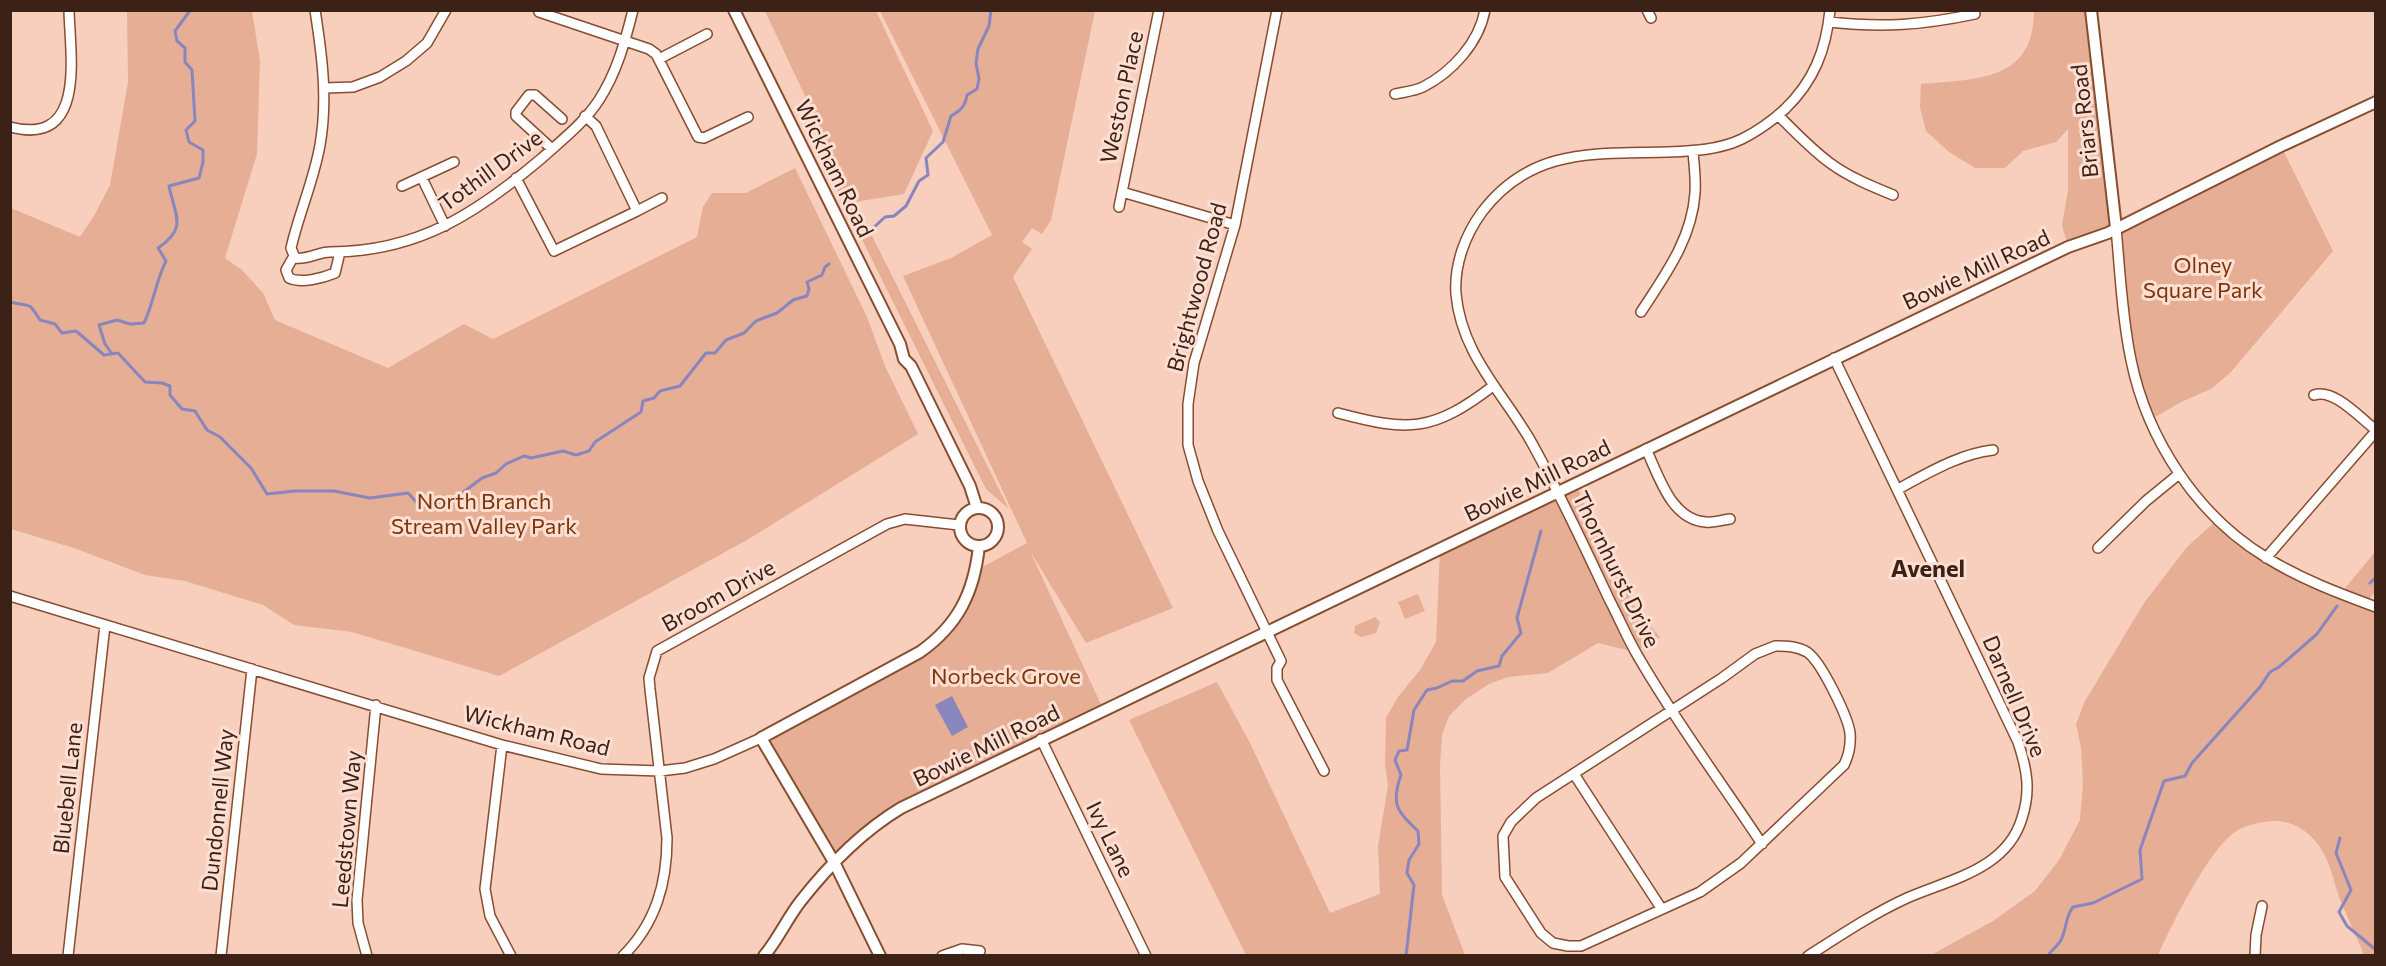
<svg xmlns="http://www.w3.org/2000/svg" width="2386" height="966" font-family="Commissioner,sans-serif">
<rect width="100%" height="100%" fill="#f8cfbc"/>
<path fill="#e5ae95" d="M 127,11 L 252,11 L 260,61 L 257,154 L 225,258 L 242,270 L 263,293 L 275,320 L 388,368 L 464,324 L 493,339 L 697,237 L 703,207 L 712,193 L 746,193 L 795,168 L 867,317 L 885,366 L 918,434 L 747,540 L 499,676 L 352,632 L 294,625 L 263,605 L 185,581 L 145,575 L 74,548 L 11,529 L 11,208 L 80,237 L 94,216 L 110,185 L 128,82 Z
M 765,11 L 876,11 L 933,131 L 904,194 L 855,202 L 1009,509 L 986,489 L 828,171 L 837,166 L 839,168 Z
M 880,11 L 1095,11 L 1051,220 L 1042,234 L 1032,228 L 1022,242 L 1032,249 L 1013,277 L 1173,608 L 1086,643 L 1030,551 L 1104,711 L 901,808 L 834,862 L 761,738 L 937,640 L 977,570 L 1027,543 L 903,276 L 951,258 L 992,235 Z
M 2034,11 L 2091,11 L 2116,227 L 2281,146 L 2333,251 L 2231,372 L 2211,389 L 2181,402 L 2150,420 L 2131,361 L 2116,228 L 2068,247 L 2062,225 L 2068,190 L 2068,129 L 2056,142 L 2023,151 L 2005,168 L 1975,168 L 1949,152 L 1926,131 L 1920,107 L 1921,84 C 1975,79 2034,82 2034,11 Z
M 1575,482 L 1601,542 L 1636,609 L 1660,637 L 1635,652 L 1598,643 L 1548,673 L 1508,677 L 1489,684 L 1466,699 L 1449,716 L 1442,735 L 1440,766 L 1442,895 L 1465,955 L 1246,955 L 1129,720 L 1217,682 L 1250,743 L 1330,913 L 1380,894 L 1378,846 L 1388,786 L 1385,764 L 1386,718 L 1398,697 L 1420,670 L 1436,642 L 1440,549 Z
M 2217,520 L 2240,540 L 2341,593 L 2375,552 L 2375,592 L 2366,603 L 2376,607 L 2375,955 L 2364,955 C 2356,936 2347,916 2339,897 C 2333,879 2330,861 2319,846 C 2309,831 2291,820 2273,821 C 2258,822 2243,825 2231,835 C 2205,857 2172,924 2158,955 L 1929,956 L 1993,921 L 2035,891 L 2059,860 L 2080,820 L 2083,783 L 2081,748 L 2076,724 L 2085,701 L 2144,603 L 2187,547 Z
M 1418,594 L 1425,611 L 1405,619 L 1398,602 Z
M 1375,617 L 1380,622 L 1376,633 L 1361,637 L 1354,633 L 1355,626 Z"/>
<path fill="#8986be" d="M 952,696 L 968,727 L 952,736 L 935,705 Z"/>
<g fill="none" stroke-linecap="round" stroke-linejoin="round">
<path stroke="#8986be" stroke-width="3" d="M 870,231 L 885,217 L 894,216 L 906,206 L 919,181 L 928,175 L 926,158 L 943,142 L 951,116 C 961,110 965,107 967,95 L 977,89 L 979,79 L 976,63 L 978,49 L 989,26 L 991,10
M 10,302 C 30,308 26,298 40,320 L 55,324 L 62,333 L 76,331 L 104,355 L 118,353 L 145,382 L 162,383 L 170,386 L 170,395 L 182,409 L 195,411 L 207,430 L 220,437 L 251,468 L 267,494 L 295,491 L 334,491 L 370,498 L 408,493 L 419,505 L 432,508 L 453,500 L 482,478 L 496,473 L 506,464 L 524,456 L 531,458 L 563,451 L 576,455 L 589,451 L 595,442 L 641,412 L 643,401 L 654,398 L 660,391 L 680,386 L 706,353 L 715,353 L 726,340 L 744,333 L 756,321 L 777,313 L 793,300 L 807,296 L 809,289 L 807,282 L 822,275 L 825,267 L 829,264
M 112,354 L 105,344 L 99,325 L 117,320 L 130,324 L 144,323 C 154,302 156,280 166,261 L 158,248 C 188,228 175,216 169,186 L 199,178 L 203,162 L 203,150 L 189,142 L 186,130 L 195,121 L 192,70 L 185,62 L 185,48 L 177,41 L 175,31 L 189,12 L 187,10
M 2370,583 L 2376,577
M 2340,838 L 2336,853 L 2351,890 L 2339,912 L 2347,926 L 2376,950
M 1406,956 L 1414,885 L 1407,873 L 1409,860 L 1419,844 L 1418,831 C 1396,811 1391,803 1401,775 L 1395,760 L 1399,751 L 1407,750 L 1414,710 L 1427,690 L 1437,688 L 1452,681 L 1463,681 L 1477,671 L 1499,666 L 1502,656 L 1521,633 L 1517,618 L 1541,531
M 2048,956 C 2051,950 2058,946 2061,940 C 2067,928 2065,917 2073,907 L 2093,903 L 2142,879 L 2140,850 L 2164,781 L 2185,776 L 2192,763 L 2260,687 L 2270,672 L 2279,667 L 2317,634 L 2337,606"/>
<defs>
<path id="minor" d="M 315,10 C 322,55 328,99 320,145 C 314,180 299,213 291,248 L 295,258 C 307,260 318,252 330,252 C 418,252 477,213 542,158 C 562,140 584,123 599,100 C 617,72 625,42 633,10
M 1277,10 L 1235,225 L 1194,363 L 1188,404 L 1188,445 L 1198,481 L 1218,531 L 1281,661 L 1277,668 L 1277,680 L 1324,771
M 1647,10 L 1651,18
M 539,12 L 649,49 L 656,54 L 698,137 L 704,138 L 748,117
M 1829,22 C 1884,28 1922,25 1975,14
M 659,59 L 707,34
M 325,88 L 353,87 L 380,77 L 406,61 L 427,43 L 446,10
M 1395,94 C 1404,92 1415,91 1423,87 C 1452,72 1479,43 1485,10
M 1778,115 C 1795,132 1811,149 1830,163 C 1849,177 1871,186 1893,195
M 10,127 C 87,147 70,56 69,10
M 552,149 L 516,116 L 516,112 L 529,95 L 535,95 L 562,119
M 422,178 L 445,226
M 516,178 L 554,251 L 637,211 L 596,126 L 585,116
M 402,186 L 454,162
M 1122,192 L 1235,225
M 1119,207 L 1159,10
M 637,211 L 662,198
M 2116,228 C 2120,271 2122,317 2131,360 C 2147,439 2197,516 2267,558 C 2301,579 2338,593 2376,607
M 294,256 L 286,270 L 289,278 C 301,284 323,278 335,273 L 340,252
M 1641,312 C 1665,275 1692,239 1695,193 C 1696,179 1694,165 1693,151
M 2314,395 C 2334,388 2360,418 2376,430
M 1338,413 C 1409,432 1433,432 1493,386
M 1646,449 C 1659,476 1671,520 1706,522 C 1714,523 1722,520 1730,519
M 1898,489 C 1928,473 1959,454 1993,450
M 2098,548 L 2146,501 L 2179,474
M 2266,558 L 2376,431
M 10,596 L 502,745 L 601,769 L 660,771 L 685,768 L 714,759 L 761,738
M 1775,646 C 1786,646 1797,646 1807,652 C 1821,661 1848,717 1850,733 C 1851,745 1849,755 1844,765 L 1741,863 L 1700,892 L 1581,946 L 1568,946 L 1553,943 L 1541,933 L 1505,877 L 1503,836 L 1511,822 L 1536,798 L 1722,678 L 1755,654 Z
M 1041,739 L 1146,956
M 502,745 L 485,889 L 490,916 L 511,956
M 1574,774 L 1661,908
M 1762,844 C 1721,782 1676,722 1639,658 C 1628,640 1620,620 1610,601 C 1584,546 1559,491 1529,438 C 1501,391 1461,352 1456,294 C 1454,265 1465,235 1482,212 C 1531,147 1595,154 1668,152 C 1693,151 1719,150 1742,139 C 1758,131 1772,121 1785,109 C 1814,81 1826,50 1830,10
M 68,956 L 105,625
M 221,956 L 252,669
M 367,956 L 358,923 L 357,900 L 376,705
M 623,956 C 656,923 667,883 667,838 L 650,689 L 649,678 L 657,651 L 887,524 L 905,519 L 959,525
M 942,956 L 962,949 L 980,951
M 1808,956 C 1841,935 1872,914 1907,898 C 1951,879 2007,869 2022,818 C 2031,791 2027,769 2018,742 L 1834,358
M 2255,956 L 2256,935 L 2262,906"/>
<path id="tertiary" d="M 734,10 L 900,344 L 904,359 L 911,366 L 970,486 L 977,508
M 2091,10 L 2116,228
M960 527a19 19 0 1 1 38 0a19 19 0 1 1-38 0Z
M 764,956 C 778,939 787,919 800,902 C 829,865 861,832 901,808 L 2068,247 L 2108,233 L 2281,146 L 2376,102
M 880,956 L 834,862 L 761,738 L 920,652 C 958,625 974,593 979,546"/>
</defs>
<use href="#minor" stroke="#874d30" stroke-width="12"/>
<use href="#tertiary" stroke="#874d30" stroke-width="14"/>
<use href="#minor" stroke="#fff" stroke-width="9"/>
<use href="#tertiary" stroke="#fff" stroke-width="10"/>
</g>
<g text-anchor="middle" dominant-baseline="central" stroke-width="6" stroke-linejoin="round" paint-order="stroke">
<g font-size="22" fill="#3c2216" stroke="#fcdfd2">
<text transform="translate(1121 97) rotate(-78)">Weston Place</text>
<text transform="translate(2084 121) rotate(-96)">Briars Road</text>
<text transform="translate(835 168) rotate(64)">Wickham Road</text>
<text transform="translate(490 170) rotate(-36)">Tothill Drive</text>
<text transform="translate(1976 269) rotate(-25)">Bowie Mill Road</text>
<text transform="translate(1196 287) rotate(-75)">Brightwood Road</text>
<text transform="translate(1537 480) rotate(-26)">Bowie Mill Road</text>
<text transform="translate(1617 569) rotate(64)">Thornhurst Drive</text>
<text transform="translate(718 595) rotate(-29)">Broom Drive</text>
<text transform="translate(2015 696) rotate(67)">Darnell Drive</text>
<text transform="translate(537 730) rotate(14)">Wickham Road</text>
<text transform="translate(986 745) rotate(-26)">Bowie Mill Road</text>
<text transform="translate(67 788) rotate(-84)">Bluebell Lane</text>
<text transform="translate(217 810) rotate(-84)">Dundonnell Way</text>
<text transform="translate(346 829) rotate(-85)">Leedstown Way</text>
<text transform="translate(1111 839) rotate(64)">Ivy Lane</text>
</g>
<g font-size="22" fill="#7e3508" stroke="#fcdfd2">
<text x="2203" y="264">Olney<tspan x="2203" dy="25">Square Park</tspan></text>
<text x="484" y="500">North Branch<tspan x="484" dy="25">Stream Valley Park</tspan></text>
<text x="1006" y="675">Norbeck Grove</text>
</g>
<g font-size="24" font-weight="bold" fill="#3c2216" stroke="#fcdfd2">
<text x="1928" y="567">Avenel</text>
</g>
</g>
<rect width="2386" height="966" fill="none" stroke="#3c2216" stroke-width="24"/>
</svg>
